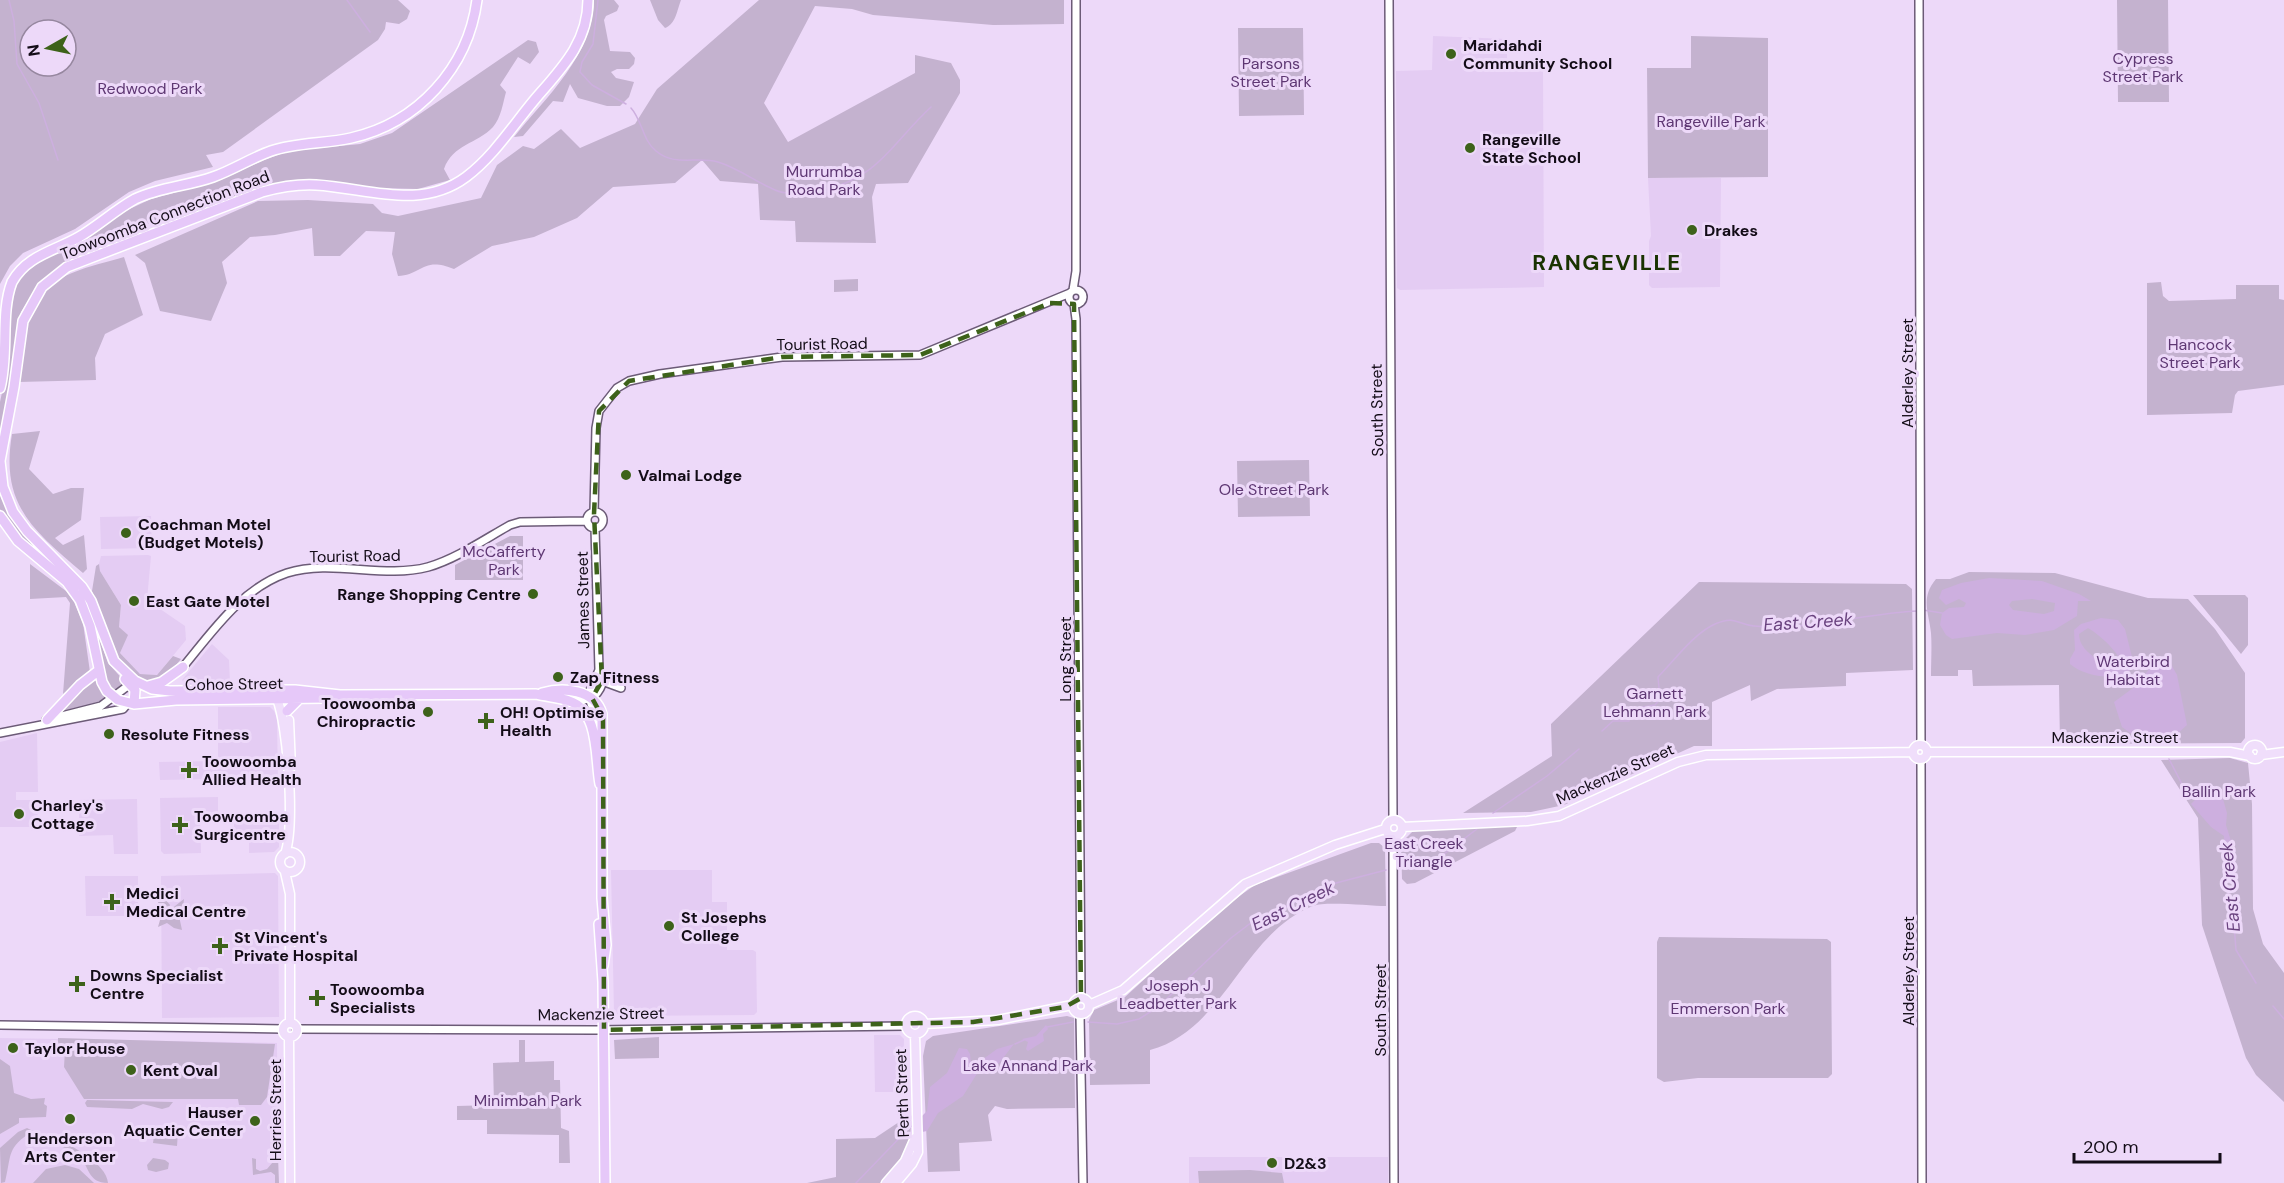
<svg xmlns="http://www.w3.org/2000/svg" width="2284" height="1183" font-family="'DM Sans',sans-serif">
<rect width="100%" height="100%" fill="#edd9f9"/>
<path fill="#e4ccf3" d="M 1433,36 L 1507,39 L 1507,69 L 1543,68 L 1544,287 L 1400,290 L 1397,288 L 1396,71 L 1432,70 Z
M 1648,178 L 1721,178 L 1720,287 L 1652,288 L 1649,285 L 1649,241 L 1651,236 Z
M 151,516 L 152,548 L 101,549 L 100,517 Z
M 148,555 L 151,556 L 147,600 L 185,626 L 186,640 L 157,675 L 140,674 L 120,653 L 127,636 L 119,627 L 121,605 L 100,571 L 99,564 L 101,556 Z
M 212,644 L 229,660 L 230,683 L 185,685 L 182,680 Z
M 218,707 L 270,707 L 274,711 L 277,718 L 278,784 L 219,786 L 218,779 L 160,780 L 159,762 L 218,761 Z
M 37,733 L 38,792 L 16,792 L 16,800 L 37,800 L 38,827 L 0,827 L 0,742 Z
M 218,797 L 218,816 L 200,816 L 201,853 L 164,854 L 161,851 L 160,798 Z
M 137,799 L 138,854 L 114,854 L 113,835 L 79,836 L 79,800 Z
M 279,815 L 279,847 L 274,852 L 249,853 L 249,834 L 234,834 L 234,816 Z
M 611,870 L 712,870 L 712,902 L 727,902 L 727,950 L 753,950 L 756,952 L 757,1012 L 754,1015 L 617,1016 L 614,1012 Z
M 275,873 L 278,876 L 279,1017 L 162,1018 L 161,876 Z
M 85,876 L 138,876 L 138,916 L 86,916 Z
M 874,1035 L 900,1035 L 904,1039 L 903,1092 L 875,1092 Z
M 0,1038 L 277,1043 L 278,1183 L 0,1183 Z
M 1189,1157 L 1388,1157 L 1388,1183 L 1189,1183 Z"/>
<path fill="#c4b2cf" fill-rule="evenodd" d="M 0,0 L 398,0 L 410,11 L 407,19 L 399,24 L 386,22 L 385,29 L 378,40 L 223,152 L 206,155 L 213,167 L 155,181 L 129,192 L 75,229 L 23,253 L 10,266 L 0,284 ZM 30,30 L 66,30 L 66,66 L 30,66 Z
M 594,0 L 614,0 L 619,6 L 617,11 L 606,16 L 604,20 L 610,51 L 630,52 L 635,58 L 634,64 L 629,69 L 617,69 L 611,72 L 616,78 L 634,82 L 629,97 L 620,106 L 607,106 L 578,98 L 570,84 L 563,102 L 553,101 L 523,136 L 514,137 C 547,96 593,55 594,0 Z
M 650,0 L 681,0 C 677,10 676,24 665,28 L 658,20 Z
M 759,0 L 1064,0 L 1064,24 L 993,25 L 873,15 L 852,9 L 815,6 L 764,103 L 788,142 L 915,73 L 915,55 L 951,63 L 960,80 L 960,93 L 908,183 L 876,184 L 872,197 L 876,243 L 796,242 L 795,221 L 760,220 L 758,184 L 720,181 L 702,160 L 675,183 L 613,187 L 577,218 L 534,237 L 492,246 L 454,269 C 423,256 422,275 398,276 L 392,254 L 395,232 L 366,231 L 340,256 L 314,256 L 312,228 L 275,235 L 250,237 L 222,262 L 227,283 L 211,321 L 160,311 L 145,263 L 135,255 L 258,201 L 308,200 L 373,204 L 382,213 L 398,216 L 481,198 L 497,165 L 523,146 L 534,149 L 561,129 L 580,148 L 635,124 L 657,89 Z
M 2117,0 L 2168,0 L 2169,102 L 2118,102 Z
M 1238,28 L 1303,28 L 1304,115 L 1239,116 Z
M 1691,36 L 1768,38 L 1768,177 L 1648,178 L 1647,68 L 1691,68 Z
M 528,40 L 536,42 L 539,52 L 530,64 L 518,57 L 500,85 L 506,92 C 503,103 501,118 493,127 C 477,144 453,144 444,169 L 450,180 L 418,189 L 375,188 L 316,180 L 271,184 L 184,217 L 150,223 L 119,240 L 73,258 L 39,283 L 21,312 L 11,384 L 0,432 L 0,402 L 9,359 L 8,320 L 14,288 L 25,271 L 38,261 L 82,242 L 121,213 L 151,199 L 218,181 L 264,160 L 289,151 L 360,144 L 392,133 Z
M 124,257 L 143,315 L 105,334 L 95,358 L 96,380 L 19,382 C 23,363 25,324 32,307 C 47,274 93,266 124,257 Z
M 858,279 L 858,291 L 834,292 L 834,280 Z
M 2161,282 L 2163,296 L 2169,301 L 2236,299 L 2236,285 L 2279,285 L 2279,299 L 2284,300 L 2284,385 L 2238,391 L 2235,395 L 2232,413 L 2147,415 L 2147,283 Z
M 40,431 L 29,469 L 53,494 L 71,488 L 84,488 L 81,520 L 55,538 L 63,545 L 84,535 L 87,569 L 83,573 C 33,530 0,505 12,434 Z
M 1309,460 L 1310,516 L 1238,517 L 1237,461 Z
M 0,492 L 9,513 L 75,584 L 18,535 L 0,509 Z
M 510,536 L 523,536 L 523,580 L 455,580 L 455,565 Z
M 30,564 L 66,591 L 74,602 L 83,623 L 90,672 L 63,694 L 70,603 L 66,597 L 30,599 Z
M 99,564 L 100,571 L 121,605 L 119,627 L 128,635 L 120,653 L 140,674 L 157,675 L 173,656 L 181,659 L 167,676 L 150,683 L 140,680 L 118,661 L 110,646 L 92,591 L 96,566 Z
M 1969,572 L 2055,573 L 2148,598 L 2188,599 L 2215,629 L 2245,673 L 2245,738 L 2241,743 L 2060,744 L 2059,685 L 1973,686 L 1972,670 L 1958,670 L 1958,676 L 1931,676 C 1931,662 1932,647 1931,633 C 1929,613 1920,598 1936,579 L 1950,579 Z
M 1699,582 L 1906,584 L 1912,589 L 1913,670 L 1846,673 L 1846,686 L 1777,689 L 1751,701 L 1750,685 L 1712,702 L 1712,746 L 1694,746 L 1564,805 L 1531,812 L 1463,813 L 1552,756 L 1551,724 Z
M 2193,595 L 2245,595 L 2248,598 L 2248,645 L 2241,654 Z
M 93,620 L 108,663 L 126,683 L 115,694 L 103,677 Z
M 96,676 L 110,698 L 56,715 L 82,686 Z
M 2230,758 L 2248,763 L 2252,804 L 2253,909 L 2263,944 L 2284,973 L 2284,1102 L 2256,1075 L 2246,1058 L 2202,925 L 2198,818 L 2161,760 Z
M 1513,826 L 1517,827 L 1515,831 L 1415,883 L 1407,884 L 1402,879 L 1401,843 L 1414,830 Z
M 1371,843 L 1379,843 L 1385,848 L 1386,906 C 1370,906 1325,901 1313,906 C 1243,933 1225,1030 1150,1050 L 1150,1084 L 1090,1085 L 1089,1020 L 1094,1010 L 1125,997 L 1221,909 L 1255,885 Z
M 162,893 L 164,893 L 164,898 L 170,905 L 166,913 L 184,899 L 183,908 L 179,916 L 182,930 L 174,928 L 167,923 L 158,927 L 160,920 L 155,910 L 160,908 L 158,902 L 162,899 Z
M 1659,937 L 1827,939 L 1831,942 L 1832,1074 L 1828,1078 L 1698,1078 L 1664,1082 L 1657,1078 L 1657,942 Z
M 1067,1016 L 1074,1018 L 1075,1108 L 1007,1109 L 995,1106 L 988,1115 L 992,1141 L 959,1143 L 960,1171 L 928,1172 L 923,1056 L 926,1041 L 933,1036 Z
M 659,1037 L 659,1058 L 615,1059 L 614,1040 Z
M 58,1038 L 275,1044 L 267,1097 L 261,1105 L 239,1105 L 238,1099 L 84,1099 L 64,1067 L 65,1050 L 58,1050 Z
M 519,1040 L 525,1040 L 525,1062 L 554,1061 L 554,1080 L 560,1080 L 561,1128 L 569,1131 L 570,1163 L 559,1163 L 559,1135 L 487,1134 L 487,1120 L 457,1120 L 457,1106 L 494,1105 L 493,1063 L 519,1062 Z
M 0,1059 L 10,1066 L 14,1093 L 31,1099 L 45,1098 L 44,1104 L 47,1106 L 46,1117 L 19,1118 L 19,1123 L 0,1134 Z
M 87,1100 L 173,1102 L 169,1107 L 162,1109 L 143,1104 L 132,1109 L 87,1107 L 85,1103 Z
M 905,1118 L 911,1118 C 912,1147 900,1163 880,1183 L 807,1183 L 836,1177 L 836,1139 L 875,1138 Z
M 27,1128 L 33,1131 C 6,1148 12,1154 5,1182 L 1,1183 L 0,1148 L 18,1132 Z
M 155,1130 L 178,1132 L 177,1146 L 153,1143 Z
M 50,1135 C 67,1143 107,1163 108,1183 C 87,1183 90,1166 78,1155 C 69,1148 56,1146 48,1138 Z
M 278,1156 L 279,1183 L 275,1183 L 275,1175 L 271,1172 L 253,1175 L 252,1158 L 256,1159 L 256,1169 L 260,1171 L 267,1169 Z
M 153,1158 L 165,1160 L 169,1163 L 168,1169 L 156,1172 L 148,1170 L 147,1165 Z
M 65,1165 L 79,1169 L 94,1183 L 33,1183 L 46,1169 Z
M 1250,1170 L 1282,1173 L 1284,1183 L 1199,1183 L 1198,1171 Z"/>
<path fill="#cdafdf" fill-rule="evenodd" d="M 1989,578 L 2042,581 L 2079,594 L 2091,601 L 2078,601 L 2077,616 L 2054,630 L 2025,635 L 1997,633 L 1952,639 L 1946,635 L 1940,625 L 1942,613 L 1949,608 L 1964,607 L 1966,603 L 1959,599 L 1946,605 L 1939,598 L 1942,590 L 1961,583 ZM 2032,599 L 2055,603 L 2054,611 L 2044,614 L 2013,610 L 2009,605 L 2012,601 Z
M 2101,618 L 2118,620 L 2125,629 L 2134,665 L 2126,675 C 2108,679 2084,676 2070,664 L 2070,659 L 2075,650 L 2074,630 L 2081,624 ZM 2088,628 C 2100,635 2124,656 2122,669 L 2118,670 C 2103,663 2079,652 2079,634 Z
M 2167,657 L 2177,675 L 2187,725 L 2177,734 L 2137,738 L 2122,727 L 2114,702 L 2133,688 L 2159,658 Z
M 2207,788 L 2223,799 L 2227,813 L 2226,825 L 2231,841 L 2228,869 L 2225,863 L 2224,836 L 2211,827 L 2191,804 Z
M 1046,1025 L 1048,1029 L 1043,1034 L 1044,1041 L 1028,1051 L 1026,1049 L 1028,1042 L 1022,1039 L 1036,1036 Z
M 1014,1044 L 996,1067 L 978,1072 L 963,1096 L 938,1113 L 927,1131 L 922,1132 L 921,1117 L 927,1111 L 930,1087 L 947,1073 L 959,1048 L 967,1049 L 970,1054 L 971,1063 L 975,1065 L 997,1049 Z"/>
<g fill="none" stroke-linecap="round" stroke-linejoin="round">
<path stroke="#cdafdf" stroke-width="1.5" d="M 9,0 L 14,21 L 17,64 L 39,103 L 58,160
M 347,0 L 370,32
M 598,0 L 593,44 L 582,62 L 580,72 L 592,85 L 626,104
M 631,108 C 642,120 643,141 656,151 C 675,167 696,156 718,162 C 738,168 756,182 775,190 C 786,195 800,193 812,191 C 874,185 889,146 931,107
M 1923,610 L 1942,613
M 1602,731 L 1613,721 L 1629,721 L 1629,711 L 1631,709 L 1655,705 L 1660,699 L 1658,677 C 1674,661 1693,634 1715,624 C 1736,615 1738,625 1754,626 C 1808,631 1865,613 1918,611
M 2161,734 L 2166,741
M 2169,759 L 2183,786
M 1493,813 L 1547,776 L 1579,749
M 2227,865 L 2226,884 L 2233,911 L 2236,950 L 2256,983
M 1401,867 L 1440,857 L 1477,829
M 2273,1006 L 2284,1019
M 1088,1022 L 1117,1024 L 1139,1019 L 1158,1007 L 1231,938 L 1252,922 L 1336,883 L 1386,870
M 1047,1027 L 1073,1022
M 1015,1044 L 1024,1040
M 856,1183 L 911,1126"/>
<defs>
<path id="minor" d="M 1389,0 L 1393,819
M 1919,0 L 1921,745
M1069 297a7 7 0 1 1 14 0a7 7 0 1 1-14 0Z
M 1073,290 L 1076,271 L 1076,0
M 1074,304 L 1076,319 L 1081,998
M587 520a8 8 0 1 1 16 0a8 8 0 1 1-16 0Z
M 594,512 L 596,428 L 599,411 L 617,388 L 629,381 L 660,374 L 782,357 L 920,355 L 1070,293
M 595,528 L 599,670 L 588,695 L 596,718 L 597,738
M 183,667 C 212,632 242,588 287,573 C 332,559 383,579 428,567 C 456,559 485,539 510,525 L 520,522 L 586,521
M 602,681 L 621,688
M 573,702 C 587,700 597,699 602,684 L 599,670
M 46,720 L 101,706 L 133,682
M 0,733 L 123,709 L 128,703
M 1921,760 L 1922,1183
M 1393,836 L 1394,1183
M 1080,1015 L 1083,1183
M 0,1025 L 283,1029
M 296,1029 L 596,1030 L 906,1026"/>
<path id="major" d="M 277,699 C 288,726 295,826 285,854
M 289,720 L 291,767
M1913 752a7 7 0 1 1 14 0a7 7 0 1 1-14 0Z
M2248 752a7 7 0 1 1 14 0a7 7 0 1 1-14 0Z
M 1927,752 L 2230,752 L 2250,756
M 2261,755 L 2284,752
M1386 828a8 8 0 1 1 16 0a8 8 0 1 1-16 0Z
M 1402,827 L 1527,821 L 1559,816 L 1678,762 L 1706,755 L 1913,752
M280 862a10 10 0 1 1 20 0a10 10 0 1 1-20 0Z
M 285,872 L 290,894 L 290,1022
M1073 1006a8 8 0 1 1 16 0a8 8 0 1 1-16 0Z
M 1089,1005 L 1123,990 L 1245,884 L 1335,845 L 1385,829
M906 1025a9 9 0 1 1 18 0a9 9 0 1 1-18 0Z
M283 1030a7 7 0 1 1 14 0a7 7 0 1 1-14 0Z
M 924,1024 L 998,1020 L 1072,1005
M 289,1037 L 290,1183
M 886,1183 L 905,1161 L 915,1138
M 896,1183 L 912,1164 L 918,1152 L 915,1034"/>
<path id="highway" d="M 0,388 C 9,354 0,313 12,282 C 27,255 55,251 79,237 C 98,226 115,210 135,199 C 160,187 188,186 213,177 C 233,170 251,158 271,151 C 297,142 325,144 351,138 C 418,123 468,68 477,0
M 0,516 L 18,541 L 67,582 L 80,600 L 90,626 L 102,682 L 107,691 L 118,700 L 134,704 L 176,700 L 325,698 L 340,695 L 536,694 C 547,697 558,697 569,701 C 600,711 595,758 600,784
M 125,679 L 135,690 L 134,704
M 148,686 L 162,682 L 183,667
M 542,693 C 563,687 595,689 602,714 L 602,898 L 606,945 L 603,966
M 340,695 L 295,690 L 170,691 L 152,689 L 135,681 L 114,661 L 91,601 L 82,587 L 27,531 L 13,512 L 3,487 L 0,461 L 14,387 L 23,321 L 42,287 L 67,267 L 262,192 C 280,187 298,184 316,185 C 368,188 420,211 466,177 C 494,156 514,124 536,98 C 562,68 588,42 588,0
M 287,711 L 300,698
M 47,720 L 80,685 L 98,671
M 599,924 L 603,982 L 605,1183"/>
</defs>
<use href="#minor" stroke="#6c5b77" stroke-width="10"/>
<use href="#major" stroke="#fff" stroke-width="11"/>
<use href="#highway" stroke="#fff" stroke-width="12"/>
<use href="#minor" stroke="#fff" stroke-width="7"/>
<use href="#major" stroke="#f0defb" stroke-width="8"/>
<use href="#highway" stroke="#e6c8f9" stroke-width="9"/>
</g>
<path fill="none" stroke="#3d621a" stroke-width="4.5" stroke-dasharray="12 8" stroke-linejoin="round" d="M 1050,303 L 1074,304 L 1081,998 L 1065,1007 L 973,1022 L 604,1030 L 603,718 L 592,698 L 602,681 L 594,514 L 599,411 L 629,381 L 782,357 L 920,355 Z"/>
<g fill="#3d621a" stroke="#edd9f9" stroke-width="2">
<circle cx="1451" cy="54" r="6"/>
<circle cx="1470" cy="148" r="6"/>
<circle cx="1692" cy="230" r="6"/>
<circle cx="626" cy="475" r="6"/>
<circle cx="126" cy="533" r="6"/>
<circle cx="533" cy="594" r="6"/>
<circle cx="134" cy="601" r="6"/>
<circle cx="558" cy="677" r="6"/>
<circle cx="428" cy="712" r="6"/>
<path d="M483 712h6v6h6v6h-6v6h-6v-6h-6v-6h6z"/>
<circle cx="109" cy="734" r="6"/>
<path d="M186 761h6v6h6v6h-6v6h-6v-6h-6v-6h6z"/>
<circle cx="19" cy="814" r="6"/>
<path d="M177 816h6v6h6v6h-6v6h-6v-6h-6v-6h6z"/>
<path d="M109 893h6v6h6v6h-6v6h-6v-6h-6v-6h6z"/>
<circle cx="669" cy="926" r="6"/>
<path d="M217 937h6v6h6v6h-6v6h-6v-6h-6v-6h6z"/>
<path d="M74 975h6v6h6v6h-6v6h-6v-6h-6v-6h6z"/>
<path d="M314 989h6v6h6v6h-6v6h-6v-6h-6v-6h6z"/>
<circle cx="13" cy="1048" r="6"/>
<circle cx="131" cy="1070" r="6"/>
<circle cx="70" cy="1119" r="6"/>
<circle cx="255" cy="1121" r="6"/>
<circle cx="1272" cy="1163" r="6"/>
</g>
<g text-anchor="middle" dominant-baseline="central" stroke-width="6" stroke-linejoin="round" paint-order="stroke">
<g font-size="16" font-weight="bold" fill="#130c17" stroke="#edd9f9" text-anchor="start">
<text x="1463" y="45">Maridahdi<tspan x="1463" dy="18">Community School</tspan></text>
<text x="1482" y="139">Rangeville<tspan x="1482" dy="18">State School</tspan></text>
<text x="1704" y="230">Drakes</text>
<text x="638" y="475">Valmai Lodge</text>
<text x="138" y="524">Coachman Motel<tspan x="138" dy="18">(Budget Motels)</tspan></text>
<text x="521" y="594" text-anchor="end">Range Shopping Centre</text>
<text x="146" y="601">East Gate Motel</text>
<text x="570" y="677">Zap Fitness</text>
<text x="416" y="703" text-anchor="end">Toowoomba<tspan x="416" dy="18">Chiropractic</tspan></text>
<text x="500" y="712">OH! Optimise<tspan x="500" dy="18">Health</tspan></text>
<text x="121" y="734">Resolute Fitness</text>
<text x="202" y="761">Toowoomba<tspan x="202" dy="18">Allied Health</tspan></text>
<text x="31" y="805">Charley's<tspan x="31" dy="18">Cottage</tspan></text>
<text x="194" y="816">Toowoomba<tspan x="194" dy="18">Surgicentre</tspan></text>
<text x="126" y="893">Medici<tspan x="126" dy="18">Medical Centre</tspan></text>
<text x="681" y="917">St Josephs<tspan x="681" dy="18">College</tspan></text>
<text x="234" y="937">St Vincent's<tspan x="234" dy="18">Private Hospital</tspan></text>
<text x="90" y="975">Downs Specialist<tspan x="90" dy="18">Centre</tspan></text>
<text x="330" y="989">Toowoomba<tspan x="330" dy="18">Specialists</tspan></text>
<text x="25" y="1048">Taylor House</text>
<text x="143" y="1070">Kent Oval</text>
<text x="243" y="1112" text-anchor="end">Hauser<tspan x="243" dy="18">Aquatic Center</tspan></text>
<text x="70" y="1138" text-anchor="middle">Henderson<tspan x="70" dy="18">Arts Center</tspan></text>
<text x="1284" y="1163">D2&amp;3</text>
</g>
<g font-size="16" fill="#5e3773" stroke="#edd9f9">
<text x="2143" y="58">Cypress<tspan x="2143" dy="18">Street Park</tspan></text>
<text x="1271" y="63">Parsons<tspan x="1271" dy="18">Street Park</tspan></text>
<text x="150" y="88">Redwood Park</text>
<text x="1711" y="121">Rangeville Park</text>
<text x="824" y="171">Murrumba<tspan x="824" dy="18">Road Park</tspan></text>
<text x="2200" y="344">Hancock<tspan x="2200" dy="18">Street Park</tspan></text>
<text x="1274" y="489">Ole Street Park</text>
<text x="504" y="551">McCafferty<tspan x="504" dy="18">Park</tspan></text>
<text x="2133" y="661">Waterbird<tspan x="2133" dy="18">Habitat</tspan></text>
<text x="1655" y="693">Garnett<tspan x="1655" dy="18">Lehmann Park</tspan></text>
<text x="2219" y="791">Ballin Park</text>
<text x="1424" y="843">East Creek<tspan x="1424" dy="18">Triangle</tspan></text>
<text x="1178" y="985">Joseph J<tspan x="1178" dy="18">Leadbetter Park</tspan></text>
<text x="1728" y="1008">Emmerson Park</text>
<text x="1028" y="1065">Lake Annand Park</text>
<text x="528" y="1100">Minimbah Park</text>
</g>
<g font-size="16" fill="#130c17" stroke="#edd9f9">
<text transform="translate(165 215) rotate(-21)">Toowoomba Connection Road</text>
<text transform="translate(822 344) rotate(-1)">Tourist Road</text>
<text transform="translate(1907 373) rotate(-90)">Alderley Street</text>
<text transform="translate(1377 410) rotate(-91)">South Street</text>
<text transform="translate(355 556) rotate(-1)">Tourist Road</text>
<text transform="translate(583 600) rotate(-91)">James Street</text>
<text transform="translate(1065 659) rotate(-90)">Long Street</text>
<text transform="translate(234 684) rotate(-1)">Cohoe Street</text>
<text x="2115" y="737">Mackenzie Street</text>
<text transform="translate(1615 774) rotate(-24)">Mackenzie Street</text>
<text transform="translate(1908 971) rotate(-90)">Alderley Street</text>
<text transform="translate(1380 1010) rotate(-90)">South Street</text>
<text transform="translate(601 1014) rotate(-1)">Mackenzie Street</text>
<text transform="translate(902 1093) rotate(-92)">Perth Street</text>
<text transform="translate(275 1110) rotate(-90)">Herries Street</text>
</g>
<g font-size="18" font-style="italic" fill="#6a437f" stroke="#edd9f9">
<text transform="translate(1808 622) rotate(-4)">East Creek</text>
<text transform="translate(2230 887) rotate(-95)">East Creek</text>
<text transform="translate(1293 906) rotate(-26)">East Creek</text>
</g>
<g font-size="22" font-weight="bold" letter-spacing="1.5" fill="#1a3301" stroke="#edd9f9">
<text x="1607" y="262">RANGEVILLE</text>
</g>
</g>
<g transform="translate(48 48) rotate(261)"><circle r="28" fill="#edd9f9" stroke="#96879f" stroke-width="1.5"/>
<path d="M0-4.5L10 22L0 15L-10 22Z" fill="#3d621a"/>
<text y="-9" font-size="16" font-weight="bold" text-anchor="middle" fill="#130c17">N</text>
</g>
<path d="M2074 1153v9h146v-9" fill="none" stroke="#130c17" stroke-width="3"/>
<text x="2083" y="1153" font-size="18" fill="#130c17" stroke="#edd9f9" stroke-width="4.5" paint-order="stroke">200 m</text>
</svg>
